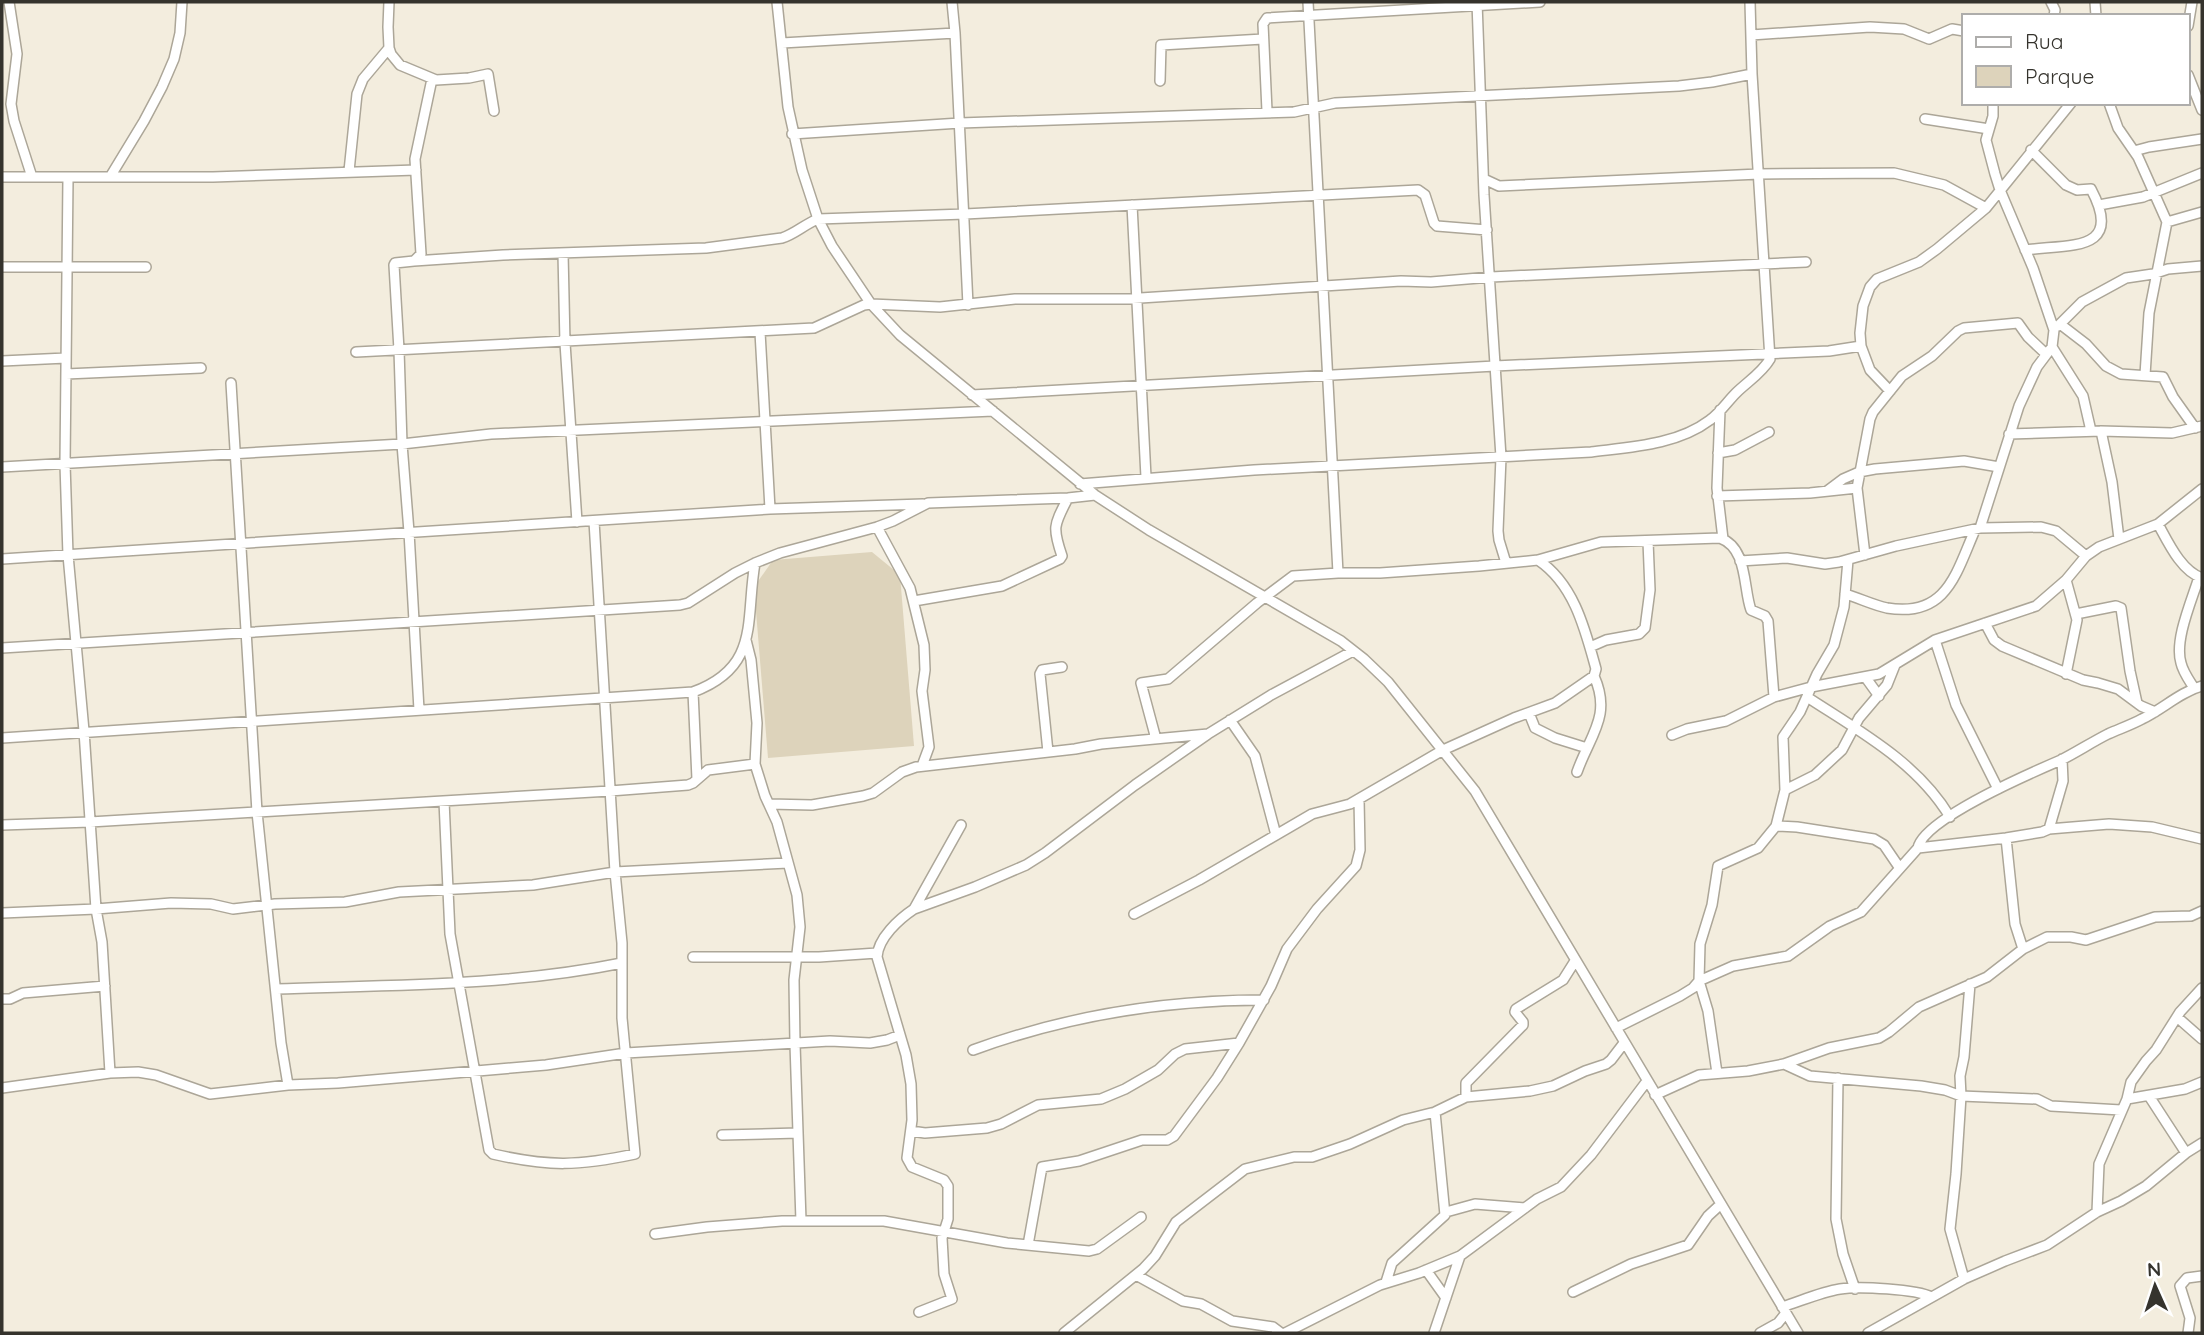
<svg xmlns="http://www.w3.org/2000/svg" width="2204" height="1335" font-family="Quicksand,sans-serif">
<rect width="100%" height="100%" fill="#f3edde"/>
<path fill="#ddd3bb" d="M 872,552 L 900,575 L 914,746 L 768,758 L 754,587 L 773,560 Z"/>
<g fill="none" stroke-linecap="round" stroke-linejoin="round">
<defs>
<path id="minor" d="M 9,2 L 17,54 L 11,104 L 14,121 L 32,177
M 389,2 L 388,27 L 389,48 L 391,54 L 400,65 L 436,80 L 469,78 L 488,74 L 494,111
M 777,2 L 788,107 L 802,170 L 818,219 L 832,246 L 871,304 L 900,335 L 1095,495 L 1149,530 L 1341,641 L 1364,659 L 1388,682 L 1475,791 L 1798,1333
M 952,2 L 955,33
M 1308,2 L 1338,573
M 1477,2 L 1484,195 L 1501,457 L 1498,531 L 1499,540 L 1506,563
M 2051,2 L 2055,10 L 2054,16
M 2095,2 L 2096,16
M 2188,26 L 2192,2
M 1751,35 L 1870,27 L 1904,29 L 1929,39 L 1952,29 L 1964,31
M 782,43 L 955,33 L 968,305
M 2188,75 L 2202,110
M 1160,81 L 1161,45 L 1263,39
M 2109,103 L 2118,128 L 2138,157 L 2167,222 L 2149,313 L 2145,375
M 1267,111 L 1263,24 L 1267,18 L 1540,2
M 1925,119 L 1989,129
M 792,134 L 960,123 L 1294,112 L 1335,103 L 1679,86 L 1712,82 L 1752,74 L 1750,2
M 2134,151 L 2149,147 L 2202,139
M 349,171 L 357,94 L 363,79 L 389,48
M 2,177 L 213,177 L 416,170
M 110,177 L 144,121 L 162,87 L 174,59 L 180,33 L 182,2
M 68,178 L 65,464 L 68,555 L 84,731 L 96,909 L 102,942 L 110,1073
M 1484,179 L 1499,186 L 1759,174 L 1894,173 L 1944,185 L 1986,208
M 1132,205 L 1146,477
M 2099,205 L 2143,197 L 2202,173
M 2167,222 L 2202,212
M 2025,250 C 2069,244 2125,253 2091,189 L 2077,190 L 2066,185 L 2031,150
M 563,253 L 565,343 L 577,522
M 414,261 L 503,255 L 706,248 L 782,238 C 795,234 805,224 818,219 L 965,214 L 1418,190 L 1425,195 L 1434,223 L 1437,226 L 1487,230
M 2,267 L 146,267
M 2060,324 L 2086,344 L 2106,366 L 2121,374 L 2163,377 L 2173,397 L 2195,428
M 2058,326 L 2082,302 L 2126,278 L 2153,274 L 2168,269 L 2202,266
M 760,332 L 770,509
M 2052,347 L 2083,396 L 2091,431
M 356,352 L 814,328 L 864,305 L 871,304 L 940,307 L 1015,299 L 1125,299 L 1401,281 L 1431,282 L 1491,277 L 1806,262
M 2,361 L 66,358
M 66,374 L 201,368
M 231,383 L 257,812 L 281,1043 L 288,1085
M 1890,391 L 1870,370 L 1861,346 L 1860,333 L 1863,306 L 1870,287 L 1877,279 L 1919,262 L 1937,249 L 1986,208 L 2071,103
M 972,395 L 1495,366 L 1829,351 L 1861,346
M 1720,410 L 1717,488 L 1723,539
M 2101,431 L 2112,482 L 2119,539
M 2009,434 L 2101,431 L 2172,433 L 2202,426
M 1718,453 L 1735,450 L 1769,432
M 2,467 L 402,444 L 491,434 L 993,411
M 1080,484 L 1254,470 L 1591,452 C 1631,447 1677,445 1710,420 C 1720,413 1727,402 1736,393 C 1747,382 1762,373 1770,359 L 1752,74
M 1827,491 L 1843,479 L 1859,472 L 1875,469 L 1964,461 L 1999,467
M 1717,496 L 1810,493 L 1857,488
M 2158,524 C 2168,542 2181,571 2202,578
M 877,527 L 910,588 L 924,645 L 925,670 L 922,691 L 929,747 L 922,766
M 1980,528 L 2019,406 L 2037,367 L 2052,347 L 2054,330 L 2033,268 L 2000,190 L 1995,174 L 1986,140 L 1993,116 L 1993,103
M 1865,555 L 1857,488 L 1870,419 L 1873,412 L 1902,376 L 1932,356 L 1958,331 L 1964,328 L 2018,323 L 2028,337 L 2046,354
M 2,559 L 770,509 L 923,504
M 1740,561 L 1787,558 L 1825,564 L 1839,562 L 1896,546 L 1980,528 L 2041,527 L 2056,531 L 2086,556
M 1845,594 C 1859,598 1873,605 1887,608 C 1947,618 1956,573 1975,530
M 914,601 L 1002,586 L 1060,559 L 1062,556 C 1052,527 1054,525 1068,498
M 2076,614 L 2116,606 L 2121,608 L 2130,671 L 2137,703
M 1985,623 L 1994,640 L 2002,646 L 2083,680 L 2098,683 L 2118,689 L 2141,706 L 2155,712
M 746,640 L 751,660 L 757,723 L 755,764 L 765,796 L 777,822 L 797,895 L 800,927 L 794,980 L 795,1044 L 801,1221
M 1935,640 L 1956,705 L 1998,789
M 1590,647 L 1606,640 L 1639,634 L 1645,628 L 1650,590 L 1648,541
M 2,648 L 680,605 L 688,603 L 735,573 L 755,563 L 780,553 L 877,527 L 893,521 L 928,503 L 1068,498 L 1095,495
M 2066,674 L 2077,620 L 2066,580
M 1866,678 L 1879,696
M 2194,688 C 2189,680 2183,672 2181,663 C 2174,640 2192,600 2199,577
M 693,692 L 697,779
M 1807,697 C 1859,731 1917,762 1950,817
M 419,710 L 409,532 L 402,444 L 399,350 L 394,265 L 395,263 L 414,261 L 421,254 L 415,159 L 432,79
M 1529,713 L 1535,728 L 1555,738 L 1587,748
M 1230,720 L 1255,756 L 1276,835
M 1672,735 L 1687,729 L 1726,721 L 1774,697 L 1811,687 L 1879,674 L 1935,640 L 2036,606 L 2066,580 L 2086,556 L 2099,547 L 2158,524 L 2202,489
M 2,738 L 693,692 C 761,667 745,620 755,563
M 1156,739 L 1141,683 L 1168,679 L 1257,603 L 1293,576 L 1338,573 L 1380,573 L 1479,566 L 1538,560 L 1601,542 L 1720,538 C 1748,548 1743,588 1751,610 L 1765,616 L 1768,621 L 1774,697
M 1048,752 L 1040,674 L 1042,670 L 1062,667
M 1577,772 C 1590,735 1612,716 1594,676
M 1785,790 L 1815,775 L 1842,750 L 1859,718 L 1887,685 L 1895,665
M 444,801 L 450,934 L 489,1150 L 493,1154 C 549,1167 579,1166 635,1154 L 622,1018 L 622,943 L 615,872 L 594,521
M 769,804 L 812,805 L 863,796 L 873,793 L 902,772 L 916,767 L 1075,749 L 1101,744 L 1208,734
M 2,825 L 90,822 L 610,791 L 688,785 L 693,783 L 708,770 L 755,764
M 1776,826 L 1797,827 L 1874,839 L 1884,845 L 1899,867
M 2049,829 L 2109,824 L 2152,827 L 2202,839
M 2006,838 L 2015,924 L 2023,949
M 1918,848 L 2006,838 L 2042,832 L 2049,829 L 2063,781 L 2062,759
M 914,909 L 961,825
M 2,913 L 96,909 L 171,903 L 211,904 L 233,909 L 275,904 L 345,902 L 399,892 L 533,885 L 615,872 L 788,863
M 1134,914 L 1199,880 L 1312,814 L 1350,804 L 1443,750 L 1514,718 L 1555,703 L 1594,676 L 1596,669 C 1585,629 1574,584 1538,560
M 693,957 L 819,957 L 877,953
M 276,989 C 392,985 509,986 622,963
M 2,999 L 10,999 L 23,993 L 105,986
M 2177,1017 L 2202,1039
M 1616,1028 L 1680,996 L 1693,988 L 1699,981 L 1700,944 L 1712,905 L 1718,866 L 1758,848 L 1776,826 L 1785,790 L 1783,737 L 1800,712 L 1817,674 L 1834,645 L 1844,607 L 1848,560
M 973,1050 C 1066,1016 1165,1000 1264,1000
M 1784,1064 L 1810,1076 L 1921,1086 L 1945,1090 L 1961,1096 L 2037,1099 L 2051,1106 L 2121,1110
M 1717,1073 L 1708,1011 L 1699,981 L 1733,966 L 1788,956 L 1830,926 L 1861,912 L 1918,848 C 1923,819 2033,772 2061,760 C 2077,752 2092,742 2108,734 C 2119,729 2131,725 2142,719 C 2163,709 2180,692 2202,686
M 1838,1078 L 1836,1219 L 1843,1254 L 1855,1289
M 2,1088 L 110,1073 L 138,1072 L 156,1075 L 210,1094 L 288,1085 L 338,1083 L 546,1065 L 626,1053 L 830,1041 L 870,1043 L 887,1040 L 900,1035
M 1655,1095 L 1699,1075 L 1748,1071 L 1784,1064 L 1829,1048 L 1879,1038 L 1889,1032 L 1919,1007 L 1987,977 L 2023,949 L 2047,937 L 2071,937 L 2086,940 L 2155,917 L 2191,916 L 2202,911
M 2149,1096 L 2186,1153
M 1466,1097 L 1466,1083 L 1523,1025 L 1523,1022 L 1515,1012 L 1516,1009 L 1563,980 L 1575,961
M 2127,1099 L 2185,1089 L 2202,1082
M 911,1131 L 925,1133 L 987,1128 L 1001,1124 L 1038,1105 L 1101,1099 L 1125,1089 L 1158,1070 L 1175,1054 L 1185,1049 L 1239,1043
M 722,1135 L 798,1133
M 1446,1212 L 1475,1204 L 1525,1208
M 2097,1212 L 2099,1164 L 2127,1099 L 2131,1082 L 2146,1061 L 2156,1050 L 2180,1012 L 2202,988
M 655,1234 L 707,1227 L 782,1221 L 884,1221 L 1007,1243 L 1089,1251 L 1097,1249 L 1141,1217
M 1028,1245 L 1042,1167 L 1079,1161 L 1142,1140 L 1167,1140 L 1174,1136 L 1217,1078 L 1239,1043 L 1271,986 L 1287,949 L 1317,909 L 1356,866 L 1360,850 L 1359,799
M 1426,1270 L 1446,1298
M 1136,1275 L 1183,1301 L 1201,1304 L 1232,1321 L 1273,1327 L 1281,1333
M 1964,1279 L 1950,1229 L 1956,1174 L 1961,1096 L 1960,1076 L 1964,1057 L 1970,984
M 1386,1282 L 1392,1263 L 1445,1215 L 1435,1112
M 1573,1292 L 1631,1264 L 1688,1245 L 1708,1216 L 1721,1204
M 1782,1307 C 1801,1301 1821,1292 1840,1289 C 1859,1286 1916,1289 1932,1297
M 919,1312 L 952,1299 L 944,1274 L 942,1238 L 948,1219 L 948,1186 L 944,1180 L 912,1167 L 907,1158 L 912,1120 L 911,1084 L 906,1055 L 877,957 C 878,938 899,919 914,909 L 975,887 L 1026,865 L 1045,853 L 1135,785 L 1208,734 L 1271,695 L 1353,651
M 1064,1333 L 1143,1269 L 1155,1256 L 1176,1222 L 1245,1169 L 1294,1157 L 1312,1157 L 1350,1144 L 1403,1120 L 1435,1112 L 1466,1097 L 1530,1091 L 1553,1086 L 1585,1071 L 1606,1064 L 1611,1060 L 1624,1043
M 1285,1333 L 1380,1285 L 1419,1273 L 1460,1256 L 1537,1199 L 1561,1187 L 1591,1155 L 1647,1081
M 1434,1333 L 1460,1256
M 1760,1333 L 1778,1323 L 1786,1313
M 1868,1333 L 1964,1279 L 2005,1261 L 2047,1245 L 2097,1212 L 2121,1201 L 2146,1186 L 2186,1153 L 2202,1143
M 2188,1333 L 2190,1318 L 2180,1286 L 2187,1278 L 2202,1276"/>
</defs>
<use href="#minor" stroke="#aca698" stroke-width="12"/>
<use href="#minor" stroke="#fff" stroke-width="9"/>
</g>
<rect width="2204" height="1335" fill="none" stroke="#35332d" stroke-width="7"/>
<rect x="1962" y="14" width="228" height="91" fill="#ffffff" stroke="#aeadab" stroke-width="2"/>
<rect x="1976" y="37" width="35" height="10" fill="#ffffff" stroke="#aeadab" stroke-width="2"/>
<text x="2025" y="49" font-size="21" fill="#35332d">Rua</text>
<rect x="1976" y="66" width="35" height="21" fill="#ddd3bb" stroke="#aeadab" stroke-width="2"/>
<text x="2025" y="84" font-size="21" fill="#35332d">Parque</text>
<g transform="translate(2155 1286) rotate(357)" stroke="#ffffff" stroke-width="5" paint-order="stroke">
<path d="M0-5L12 26L0 18L-12 26Z" fill="#35332d"/>
<text y="-10" font-size="19" font-weight="bold" text-anchor="middle" fill="#35332d">N</text>
</g>
</svg>
